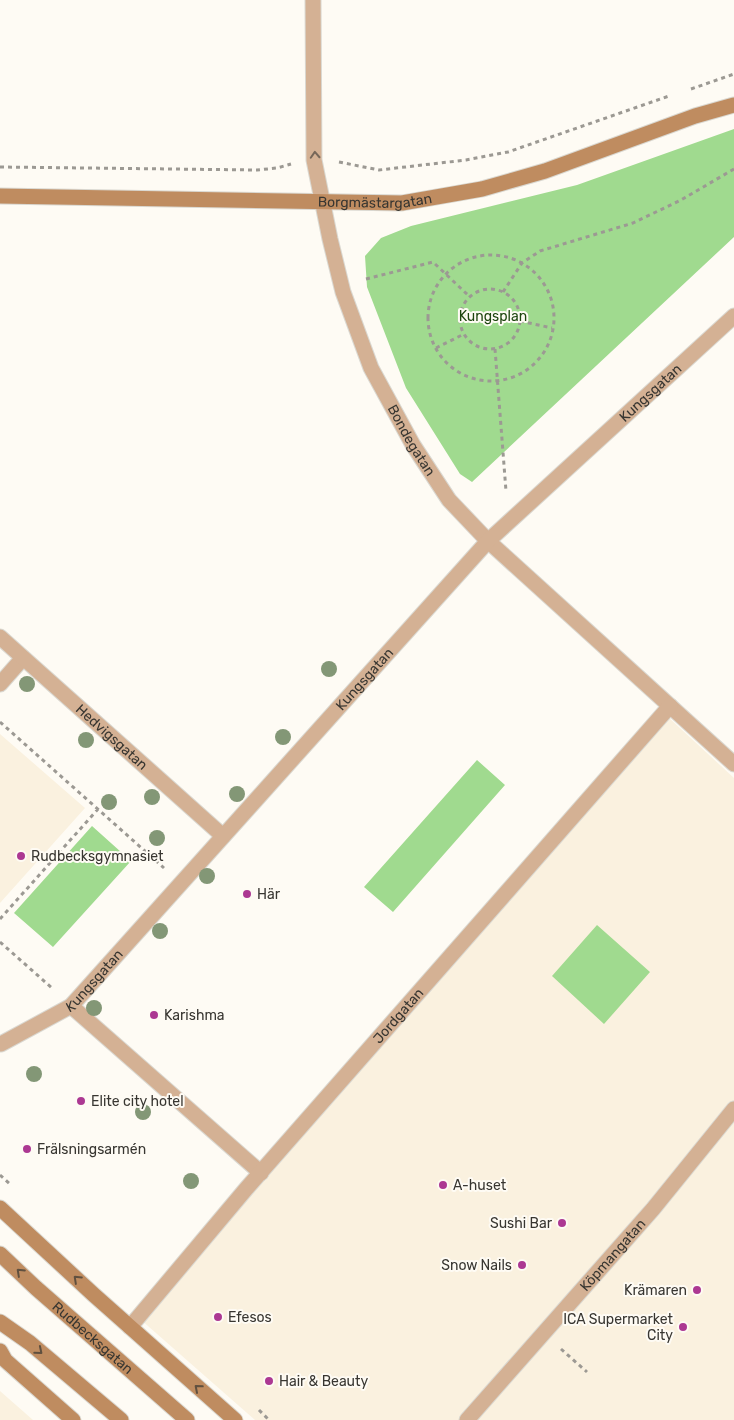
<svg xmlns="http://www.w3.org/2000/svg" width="734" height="1420" font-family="Rubik,sans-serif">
<rect width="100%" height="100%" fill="#fefbf4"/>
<path fill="#faf1df" d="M 668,717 L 734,778 L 734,1420 L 255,1420 L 140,1319 Z
M 0,734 L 85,808 L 0,903 Z
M 0,1391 L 33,1420 L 0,1420 Z"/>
<path fill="#a0da8f" d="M 734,129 L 734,237 L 472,482 L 460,474 L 406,388 L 367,287 L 365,256 L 381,238 L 411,226 L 577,185 Z
M 477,760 L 505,785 L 393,912 L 364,887 Z
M 92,826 L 131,861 L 53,947 L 14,913 Z
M 597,925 L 650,972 L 604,1024 L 552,976 Z"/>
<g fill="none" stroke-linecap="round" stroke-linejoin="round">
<defs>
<path id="lane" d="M 0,684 L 23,658
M 71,1006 L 261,1173"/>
<g id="street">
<path id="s1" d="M 313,0 L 314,160 L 330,239 L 343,292 L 371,368 L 413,445 L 449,500 L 488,541 L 734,764"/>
<path id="s2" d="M 0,637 L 223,836"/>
<path id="s3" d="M 1,1044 L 71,1006 L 488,541 L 734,316"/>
<path id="s4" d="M 130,1327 L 246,1189 L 670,706"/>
<path id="s5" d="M 467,1420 L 653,1209 L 734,1109"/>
</g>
<g id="secondary">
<path id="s6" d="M 0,196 L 402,203 L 482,189 L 545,171 L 695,116 L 734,105"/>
<path d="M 0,1208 L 94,1295 L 235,1420"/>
<path id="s7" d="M 0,1254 L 36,1288 L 187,1420"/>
<path d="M 0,1322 L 30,1343 L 121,1420"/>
<path d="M 0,1351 L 5,1360 L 73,1420"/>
</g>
</defs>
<use href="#lane" stroke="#dad8d1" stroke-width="17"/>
<use href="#street" stroke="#dad8d1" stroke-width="17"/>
<use href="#secondary" stroke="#dad8d1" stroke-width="17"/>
<path stroke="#9c9993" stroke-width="3" stroke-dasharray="4 4" stroke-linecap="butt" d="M 691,89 L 734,74
M 339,162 L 379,170 L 466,160 L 508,152 L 669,96
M 0,167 L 257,170 L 277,168 L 291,164
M428 318a63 63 0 1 1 126 0a63 63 0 1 1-126 0Z
M 366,279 L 433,262 L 470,297
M460 319a30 30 0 1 1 60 0a30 30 0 1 1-60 0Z
M 503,292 L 522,263 L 540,251 L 633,223 L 681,200 L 734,169
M 520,321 L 552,328
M 436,348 L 464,334
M 495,349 L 506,491
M 0,722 L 164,868
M 0,919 L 98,809
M 0,942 L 52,988
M 0,1175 L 10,1184
M 561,1349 L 587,1372
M 259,1410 L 269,1420"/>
<use href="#lane" stroke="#d4b194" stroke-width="15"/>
<use href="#street" stroke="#d4b194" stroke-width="15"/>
<use href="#secondary" stroke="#bf8c60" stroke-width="15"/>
</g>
<g fill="#839776">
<circle cx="329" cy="669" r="8"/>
<circle cx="27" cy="684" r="8"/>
<circle cx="283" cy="737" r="8"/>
<circle cx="86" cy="740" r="8"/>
<circle cx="237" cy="794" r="8"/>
<circle cx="152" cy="797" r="8"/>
<circle cx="109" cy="802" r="8"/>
<circle cx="157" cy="838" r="8"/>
<circle cx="207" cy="876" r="8"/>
<circle cx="160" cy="931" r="8"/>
<circle cx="94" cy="1008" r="8"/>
<circle cx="34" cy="1074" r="8"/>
<circle cx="143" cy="1112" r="8"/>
<circle cx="191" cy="1181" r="8"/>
</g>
<defs><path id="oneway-chevron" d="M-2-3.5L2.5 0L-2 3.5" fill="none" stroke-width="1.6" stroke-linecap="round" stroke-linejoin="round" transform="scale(1.25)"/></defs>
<use stroke="#766759" href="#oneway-chevron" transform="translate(315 155) rotate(-93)"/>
<g stroke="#60503f">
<use href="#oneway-chevron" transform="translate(20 1272) rotate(-137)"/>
<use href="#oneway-chevron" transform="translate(77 1279) rotate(-137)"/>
<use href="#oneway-chevron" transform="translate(39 1351) rotate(40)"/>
<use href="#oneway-chevron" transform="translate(198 1388) rotate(-139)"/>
</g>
<g fill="#ac3892" stroke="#fefbf4" stroke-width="2">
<circle cx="21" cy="856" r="5"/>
<circle cx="247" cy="894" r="5"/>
<circle cx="154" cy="1015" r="5"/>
<circle cx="81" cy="1101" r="5"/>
<circle cx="27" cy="1149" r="5"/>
<circle cx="443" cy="1185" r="5"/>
<circle cx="562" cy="1223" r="5"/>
<circle cx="522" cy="1265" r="5"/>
<circle cx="697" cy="1290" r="5"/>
<circle cx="218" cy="1317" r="5"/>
<circle cx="683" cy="1327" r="5"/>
<circle cx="269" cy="1381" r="5"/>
</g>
<g text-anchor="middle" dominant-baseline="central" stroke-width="4" stroke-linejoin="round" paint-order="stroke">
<g font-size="14" fill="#383631" stroke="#fefbf4">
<text stroke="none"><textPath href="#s6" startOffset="375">Borgmästargatan</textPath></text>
<text stroke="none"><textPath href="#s3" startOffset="924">Kungsgatan</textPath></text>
<text stroke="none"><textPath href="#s1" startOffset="459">Bondegatan</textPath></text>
<text stroke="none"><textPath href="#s3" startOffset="519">Kungsgatan</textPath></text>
<text stroke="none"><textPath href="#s2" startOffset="150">Hedvigsgatan</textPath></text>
<text stroke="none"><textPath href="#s3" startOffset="114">Kungsgatan</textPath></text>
<text stroke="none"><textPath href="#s4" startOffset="411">Jordgatan</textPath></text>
<text stroke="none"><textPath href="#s5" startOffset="220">Köpmangatan</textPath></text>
<text stroke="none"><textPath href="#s7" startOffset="125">Rudbecksgatan</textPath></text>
</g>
<g font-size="14" fill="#1e460f" stroke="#fefbf4">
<text x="493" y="316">Kungsplan</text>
</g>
<g font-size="14" fill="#383631" stroke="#fefbf4" text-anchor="start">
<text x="31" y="856">Rudbecksgymnasiet</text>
<text x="257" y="894">Här</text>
<text x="164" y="1015">Karishma</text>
<text x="91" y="1101">Elite city hotel</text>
<text x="37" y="1149">Frälsningsarmén</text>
<text x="453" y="1185">A-huset</text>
<text x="552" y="1223" text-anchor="end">Sushi Bar</text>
<text x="512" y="1265" text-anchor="end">Snow Nails</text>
<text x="687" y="1290" text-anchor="end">Krämaren</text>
<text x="228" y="1317">Efesos</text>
<text x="673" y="1319" text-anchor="end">ICA Supermarket<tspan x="673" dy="16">City</tspan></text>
<text x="279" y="1381">Hair &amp; Beauty</text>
</g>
</g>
</svg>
